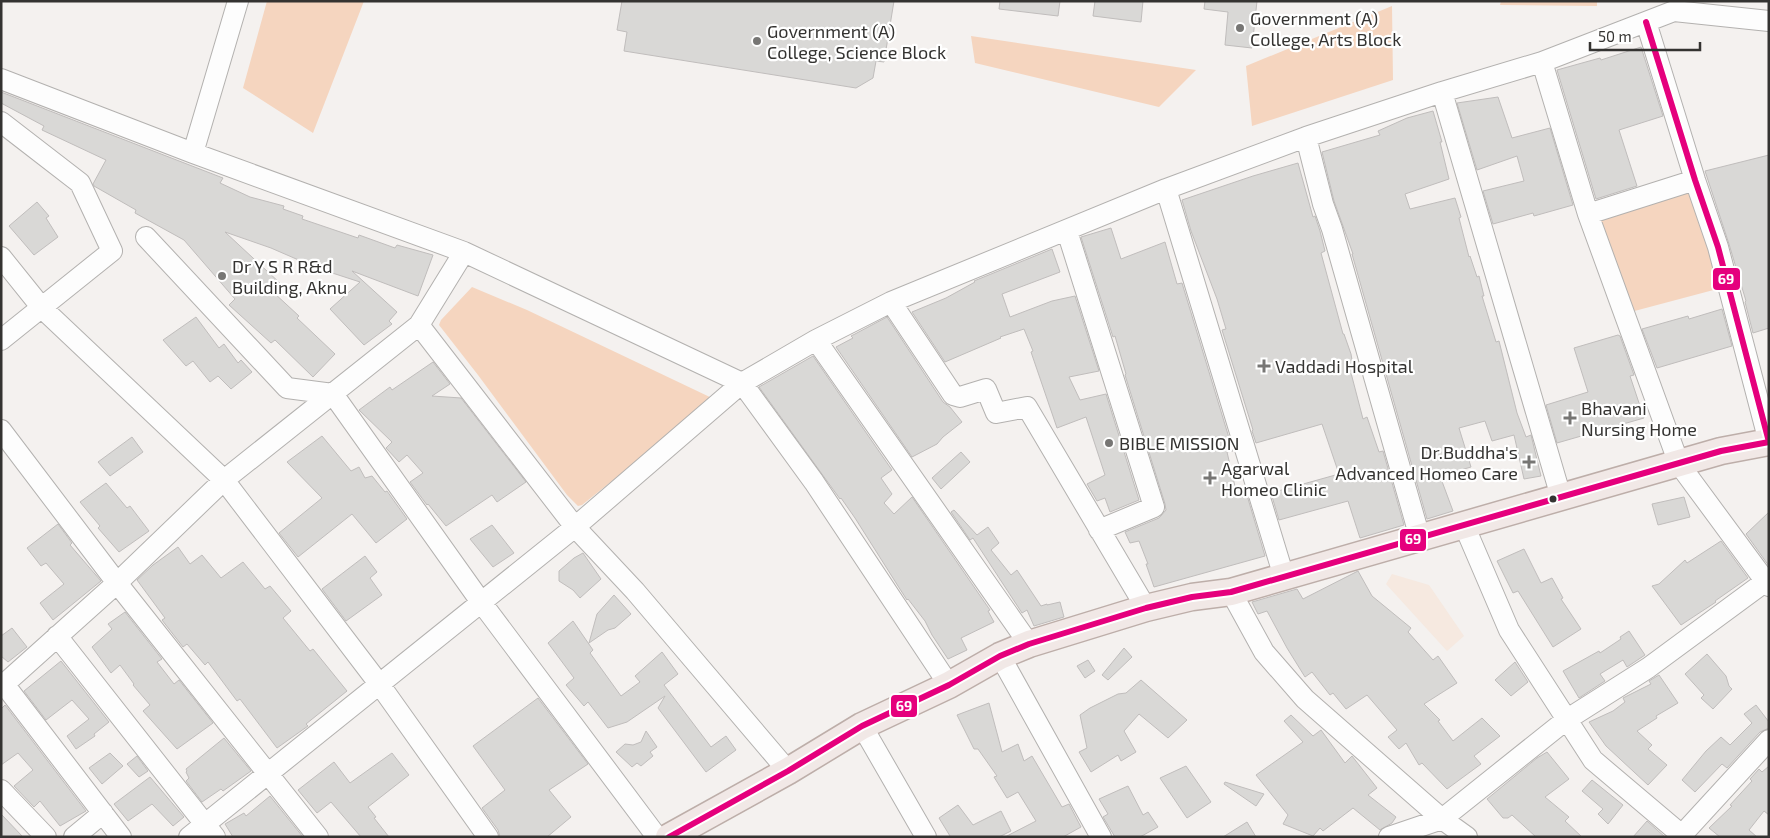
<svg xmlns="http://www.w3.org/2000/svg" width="1770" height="838" font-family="'Exo 2',sans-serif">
<rect width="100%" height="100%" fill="#f4f1ef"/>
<path fill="#f6e9e0" d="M 1392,574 L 1429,585 L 1464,636 L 1447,651 L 1386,584 Z"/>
<path fill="#f5d5bf" d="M 267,1 L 364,1 L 313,133 L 243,88 Z
M 1501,1 L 1597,1 L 1597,6 L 1500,5 Z
M 1392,6 L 1393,80 L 1252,126 L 1246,66 Z
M 971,36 L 1196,70 L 1159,107 L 975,63 Z
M 1691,189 L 1721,288 L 1627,313 L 1596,219 Z
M 472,287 L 527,310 L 714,399 L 582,505 L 578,506 L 567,495 L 478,375 L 439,325 L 441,320 Z"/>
<path fill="#d9d8d6" stroke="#c0bdbc" d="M 622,1 L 894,1 L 884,62 L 876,61 L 873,78 L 856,88 L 624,51 L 627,32 L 617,30 Z
M 1000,1 L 1060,1 L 1058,16 L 999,9 Z
M 1095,1 L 1143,1 L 1141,22 L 1093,16 Z
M 1205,1 L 1257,1 L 1252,48 L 1225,45 L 1228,12 L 1204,9 Z
M 1641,47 L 1663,116 L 1619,130 L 1637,186 L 1596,199 L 1557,70 L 1600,58 L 1601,60 Z
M 1,92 L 223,178 L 220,183 L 250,197 L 284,206 L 283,209 L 303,216 L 302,219 L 358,238 L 359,235 L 395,248 L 397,245 L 433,255 L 418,296 L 352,271 L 397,312 L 389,321 L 392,324 L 364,345 L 330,309 L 360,282 L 317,268 L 271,248 L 225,232 L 281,284 L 273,292 L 299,316 L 297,318 L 335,354 L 313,377 L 275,340 L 271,343 L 229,305 L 235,299 L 184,240 L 135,213 L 136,210 L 94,186 L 93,184 L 106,160 L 42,130 L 44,126 L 1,103 Z
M 1498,97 L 1512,138 L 1550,128 L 1573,205 L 1534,216 L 1533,213 L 1493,224 L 1483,191 L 1524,181 L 1517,156 L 1477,170 L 1457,103 Z
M 1433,111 L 1442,142 L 1440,142 L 1449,179 L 1405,194 L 1410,209 L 1455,198 L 1461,217 L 1459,218 L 1469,257 L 1470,256 L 1477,277 L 1479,276 L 1484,296 L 1482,296 L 1496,342 L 1499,341 L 1517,413 L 1526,437 L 1531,435 L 1541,476 L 1524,479 L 1514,435 L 1492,441 L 1485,421 L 1459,428 L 1471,467 L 1440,476 L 1453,511 L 1427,519 L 1352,254 L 1353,254 L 1334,201 L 1322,152 L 1380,135 L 1378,131 L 1407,118 Z
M 1769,155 L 1769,328 L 1753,333 L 1745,302 L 1746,301 L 1729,244 L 1705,171 Z
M 1298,163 L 1313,217 L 1315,216 L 1320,231 L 1325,251 L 1321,253 L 1343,334 L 1344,334 L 1351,354 L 1354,372 L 1351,373 L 1363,419 L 1367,417 L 1379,452 L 1383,451 L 1404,525 L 1360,538 L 1348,501 L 1279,520 L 1271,493 L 1339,474 L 1322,424 L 1256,443 L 1252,431 L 1253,430 L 1222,330 L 1226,329 L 1217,299 L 1191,231 L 1182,200 L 1253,176 Z
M 37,202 L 49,216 L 46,218 L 58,237 L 34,255 L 9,226 Z
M 1111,228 L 1121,259 L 1165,242 L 1177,284 L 1182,283 L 1233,451 L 1227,452 L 1237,495 L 1246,492 L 1265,556 L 1154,587 L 1146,564 L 1148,564 L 1139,541 L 1130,543 L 1125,532 L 1159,518 L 1166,510 L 1165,504 L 1125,375 L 1126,374 L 1115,336 L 1113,337 L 1081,237 Z
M 1052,249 L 1060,272 L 1002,294 L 1010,317 L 1052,301 L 1075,296 L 1099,371 L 1069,377 L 1080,400 L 1106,394 L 1139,500 L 1110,512 L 1105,498 L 1097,501 L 1087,484 L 1105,475 L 1086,417 L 1057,428 L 1031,352 L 1033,351 L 1024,329 L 1000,337 L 1001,338 L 945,362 L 912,312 L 946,298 L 975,282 L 974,281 Z
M 1722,309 L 1732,346 L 1657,368 L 1642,329 L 1688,316 L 1689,319 Z
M 196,317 L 219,348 L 224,344 L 238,363 L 241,360 L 252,372 L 231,389 L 218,376 L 210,382 L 193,361 L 186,366 L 163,340 Z
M 887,317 L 943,402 L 950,407 L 962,422 L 943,437 L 937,444 L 912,457 L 836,347 L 853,338 L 851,336 L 855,334 Z
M 1618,335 L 1620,336 L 1634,375 L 1630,376 L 1644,418 L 1557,443 L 1546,405 L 1588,392 L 1574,348 Z
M 813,356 L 892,470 L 881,478 L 892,494 L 884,503 L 894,514 L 912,497 L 990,610 L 988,611 L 994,622 L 961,638 L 967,650 L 948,659 L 932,635 L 925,621 L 908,599 L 907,600 L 898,586 L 855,518 L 841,498 L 840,499 L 759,387 Z
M 433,362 L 450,384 L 432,396 L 461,398 L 526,482 L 497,502 L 492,495 L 446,526 L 428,504 L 427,505 L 410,482 L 423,473 L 407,455 L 399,462 L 386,448 L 392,442 L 359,410 L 390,387 L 392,390 Z
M 322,436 L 351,471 L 359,467 L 365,478 L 372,476 L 385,492 L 387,491 L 407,519 L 376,543 L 352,514 L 298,557 L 279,533 L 322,498 L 287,462 Z
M 132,437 L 143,452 L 110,476 L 98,462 Z
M 961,452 L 970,462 L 941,489 L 932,478 Z
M 106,483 L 127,508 L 130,506 L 149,531 L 119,552 L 98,528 L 100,526 L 80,502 Z
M 1684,497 L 1690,517 L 1658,525 L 1652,504 Z
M 954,510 L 977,535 L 988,527 L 999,543 L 991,550 L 1011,575 L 1017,570 L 1041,606 L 1047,604 L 1047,605 L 1060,602 L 1064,617 L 1034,626 L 1027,610 L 1022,613 L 973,538 L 970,540 L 951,512 Z
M 1769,512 L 1769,566 L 1746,534 Z
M 58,524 L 72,543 L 70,545 L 101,581 L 53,620 L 40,603 L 64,584 L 46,563 L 41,566 L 27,548 Z
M 492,525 L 514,553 L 493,567 L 470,539 Z
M 1721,541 L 1748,578 L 1715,601 L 1716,602 L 1681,625 L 1652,586 L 1659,584 L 1685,560 L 1687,563 Z
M 178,547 L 190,564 L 202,555 L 221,578 L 243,562 L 265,589 L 270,586 L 291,611 L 283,618 L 310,651 L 313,649 L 347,691 L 306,724 L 308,726 L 277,748 L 240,699 L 237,701 L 208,662 L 205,665 L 187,644 L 183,647 L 162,620 L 165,618 L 137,580 L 153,565 Z
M 1524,549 L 1541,583 L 1552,578 L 1563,598 L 1561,599 L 1581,629 L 1553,647 L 1518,591 L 1513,593 L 1497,561 Z
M 583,553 L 601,579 L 580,598 L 573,590 L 559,581 L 559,571 L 574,558 Z
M 365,556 L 377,572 L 370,578 L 382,595 L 346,621 L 322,589 Z
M 1358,571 L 1372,596 L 1411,628 L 1408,632 L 1433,660 L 1438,656 L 1457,683 L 1424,704 L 1440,720 L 1438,721 L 1453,741 L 1482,718 L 1500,736 L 1474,756 L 1481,764 L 1447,789 L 1422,763 L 1419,765 L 1406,743 L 1399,749 L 1388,737 L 1397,730 L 1367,695 L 1346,709 L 1333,693 L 1330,695 L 1312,672 L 1305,677 L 1287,648 L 1267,611 L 1258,614 L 1252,602 L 1297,589 L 1303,599 Z
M 614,595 L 631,614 L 615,628 L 608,630 L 589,643 L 597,614 Z
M 125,612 L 162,659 L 157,662 L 174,684 L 179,680 L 213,723 L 177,749 L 143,711 L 150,705 L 133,685 L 134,684 L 120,665 L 111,673 L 92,647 L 112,629 L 108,624 Z
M 573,621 L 593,650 L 590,653 L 621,696 L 640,682 L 635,676 L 662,652 L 678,674 L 664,685 L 711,747 L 726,736 L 736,750 L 706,772 L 658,708 L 665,696 L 627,722 L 608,728 L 588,702 L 584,706 L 566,685 L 574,678 L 548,643 Z
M 12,628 L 27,647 L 8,662 L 1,656 L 1,636 Z
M 1629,631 L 1645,655 L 1627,667 L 1623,660 L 1600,674 L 1605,681 L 1579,698 L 1563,671 L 1599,651 L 1600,653 L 1621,639 L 1620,637 Z
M 1124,648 L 1132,657 L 1108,680 L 1102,675 Z
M 1707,654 L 1726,676 L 1729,686 L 1732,689 L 1713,709 L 1701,698 L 1704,695 L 1685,674 Z
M 1088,660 L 1095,671 L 1085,678 L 1077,666 Z
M 61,661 L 109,722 L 94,734 L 95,736 L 76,749 L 67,736 L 89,719 L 72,700 L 46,720 L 24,691 Z
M 1515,662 L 1528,682 L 1511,696 L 1495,680 Z
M 1659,675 L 1678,703 L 1656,716 L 1657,718 L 1637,731 L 1652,745 L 1648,749 L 1667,765 L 1648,785 L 1606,746 L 1589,722 L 1613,711 L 1625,702 L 1623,698 L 1651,684 L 1649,681 Z
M 1141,680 L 1187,720 L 1168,738 L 1139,714 L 1124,731 L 1136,752 L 1121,761 L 1118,755 L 1091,772 L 1079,752 L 1087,748 L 1080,715 L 1090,708 L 1118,694 L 1126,693 Z
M 538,698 L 588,764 L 549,790 L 571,817 L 547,837 L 500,837 L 498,830 L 482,808 L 505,790 L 473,746 Z
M 989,703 L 1002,752 L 1018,744 L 1024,761 L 1032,756 L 1062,807 L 1069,804 L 1081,827 L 1063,837 L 1005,837 L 1036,821 L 1018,792 L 1007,798 L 994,777 L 997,776 L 978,749 L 974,749 L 957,715 Z
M 5,705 L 86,811 L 60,826 L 40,801 L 34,807 L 14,786 L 33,770 L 18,753 L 1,765 L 1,709 Z
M 1756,705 L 1769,722 L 1769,728 L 1760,732 L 1727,768 L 1722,764 L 1695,792 L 1682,780 L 1706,751 L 1721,737 L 1730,745 L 1752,723 L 1744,714 Z
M 1291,715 L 1313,736 L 1321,730 L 1345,763 L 1352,756 L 1377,788 L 1368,795 L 1396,817 L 1392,823 L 1380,830 L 1353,808 L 1323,831 L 1320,828 L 1313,836 L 1283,824 L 1288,815 L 1256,775 L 1303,742 L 1284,721 Z
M 646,731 L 657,747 L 650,752 L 653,756 L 641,766 L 637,763 L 632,767 L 616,752 L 625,744 L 633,745 L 641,742 Z
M 224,738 L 251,771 L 223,791 L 221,789 L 202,802 L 186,781 L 189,778 L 186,772 L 187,771 L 186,769 Z
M 1547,752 L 1569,779 L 1545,797 L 1569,817 L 1565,821 L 1582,837 L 1536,837 L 1512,815 L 1508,818 L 1503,818 L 1487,799 L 1537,758 Z
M 110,753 L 123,766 L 102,784 L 89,768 Z
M 392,753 L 409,775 L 368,807 L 376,817 L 374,818 L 389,837 L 361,837 L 331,802 L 317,813 L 298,790 L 334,762 L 350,783 Z
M 137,756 L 148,771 L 139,777 L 127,764 Z
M 1186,766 L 1211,802 L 1187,818 L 1160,778 Z
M 1769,766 L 1769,815 L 1764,811 L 1749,830 L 1757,837 L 1720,837 L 1709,828 L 1732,806 L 1730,805 L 1752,781 L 1750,779 L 1759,769 L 1762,772 Z
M 150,777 L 184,817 L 173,826 L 152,804 L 128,821 L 114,804 Z
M 1592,780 L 1623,805 L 1608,824 L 1598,814 L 1603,809 L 1582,791 Z
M 1225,782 L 1264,794 L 1256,806 L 1224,784 Z
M 1128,786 L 1143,815 L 1148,812 L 1158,827 L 1140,837 L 1115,837 L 1103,817 L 1108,814 L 1099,799 Z
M 270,796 L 303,837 L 233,837 L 225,824 L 244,813 L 246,816 Z
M 958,805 L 973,825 L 1001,811 L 1011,831 L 999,837 L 948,837 L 950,836 L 939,818 Z
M 1,814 L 23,837 L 1,837 Z
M 1647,821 L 1665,837 L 1633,837 Z
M 1247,822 L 1256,837 L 1223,837 Z"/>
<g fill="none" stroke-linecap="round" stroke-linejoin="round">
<defs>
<path id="minor" d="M 1646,22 L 1695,180 L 1718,247 L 1769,442
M 1542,62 L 1588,214 L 1679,464 L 1769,586
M 1,79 L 193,153 L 464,252 L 742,383 L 816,340 L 891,302 L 1166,189 L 1306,137 L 1442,92 L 1542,62 L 1674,11 L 1769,21
M 1442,92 L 1561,497
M 1,122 L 80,183 L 112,251 L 1,340
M 1306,137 L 1323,204 L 1332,229 L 1420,538
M 193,153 L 238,1
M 1166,189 L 1284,577
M 1588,214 L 1695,180
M 1067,231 L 1154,507 L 1099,530
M 146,237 L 287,388 L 333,394 L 481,602 L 657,837
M 1,257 L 42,308 L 224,480 L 380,685 L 488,837
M 891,302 L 953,395 L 960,397 L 986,389 L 996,413 L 1027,407 L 1146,608
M 419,325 L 575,527 L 635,591 L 788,771
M 816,340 L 1029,644
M 1,430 L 117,583 L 318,837
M 1464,525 L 1509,630 L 1593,760 L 1684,837
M 1231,592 L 1264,652 L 1305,699 L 1442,819 L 1467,837
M 57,636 L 215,837
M 1000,656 L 1101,837
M 4,684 L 121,837
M 1,687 L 117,583 L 224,480 L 419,325 L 464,252
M 862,726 L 926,837
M 1,790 L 46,837
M 74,837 L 103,813
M 189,837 L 575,527 L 742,383 L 814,482 L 949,685
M 1389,837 L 1442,819 L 1566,720 L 1648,668 L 1766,581
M 1680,837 L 1769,740"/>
<path id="major" d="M 669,837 L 788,771 L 862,726 L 949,685 L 1000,656 L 1029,644 L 1146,608 L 1192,597 L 1231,592 L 1721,451 L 1769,442"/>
</defs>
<use href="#minor" stroke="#b3b1af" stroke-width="22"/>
<use href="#major" stroke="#bdaea9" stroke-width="29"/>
<use href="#minor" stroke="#fdfdfd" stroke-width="20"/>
<use href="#major" stroke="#f1e8e6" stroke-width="26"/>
<defs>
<path id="bus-1" d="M 669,837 L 788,771 L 862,726 L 949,685 L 1000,656 L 1029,644 L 1146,608 L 1192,597 L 1231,592 L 1721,451 L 1769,442 L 1718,247 L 1695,180 L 1646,22"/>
</defs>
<use href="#bus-1" stroke="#fff" stroke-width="10"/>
<use href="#bus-1" stroke="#e5007d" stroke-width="6"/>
</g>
<g fill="#777674" stroke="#fff" stroke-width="2">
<circle cx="1240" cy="28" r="5"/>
<circle cx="757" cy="41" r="5"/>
<circle cx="222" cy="276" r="5"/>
<path d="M1261.5 358.5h5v5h5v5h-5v5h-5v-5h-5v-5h5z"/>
<path d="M1567.5 410.5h5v5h5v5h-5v5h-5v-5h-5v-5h5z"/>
<circle cx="1109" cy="443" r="5"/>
<path d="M1526.5 454.5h5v5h5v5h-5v5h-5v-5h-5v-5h5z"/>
<path d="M1207.5 470.5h5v5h5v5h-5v5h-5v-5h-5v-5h5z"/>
</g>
<circle fill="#343331" stroke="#fff" stroke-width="2" cx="1553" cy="499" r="4.5"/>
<g text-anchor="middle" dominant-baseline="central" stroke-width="4.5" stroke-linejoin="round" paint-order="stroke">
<g font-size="18" fill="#343331" stroke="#fff" text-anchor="start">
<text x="1250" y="18">Government (A)<tspan x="1250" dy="21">College, Arts Block</tspan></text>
<text x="767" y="31">Government (A)<tspan x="767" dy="21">College, Science Block</tspan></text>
<text x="232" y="266">Dr Y S R R&amp;d<tspan x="232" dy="21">Building, Aknu</tspan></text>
<text x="1275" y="366">Vaddadi Hospital</text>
<text x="1581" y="408">Bhavani<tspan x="1581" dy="21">Nursing Home</tspan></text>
<text x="1119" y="443">BIBLE MISSION</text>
<text x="1518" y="452" text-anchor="end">Dr.Buddha's<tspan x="1518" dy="21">Advanced Homeo Care</tspan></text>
<text x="1221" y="468">Agarwal<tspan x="1221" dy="21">Homeo Clinic</tspan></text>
</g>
</g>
<g stroke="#fff" stroke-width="2">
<rect x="1712" y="267" width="29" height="24" rx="5" fill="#e5007d"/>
<rect x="1399" y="528" width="28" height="24" rx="5" fill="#e5007d"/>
<rect x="890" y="694" width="28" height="24" rx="5" fill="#e5007d"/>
</g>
<g font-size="14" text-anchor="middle" font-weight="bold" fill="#fff">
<text x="1726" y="284">69</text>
<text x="1413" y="544">69</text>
<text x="904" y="711">69</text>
</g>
<rect width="1770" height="838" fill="none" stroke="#343331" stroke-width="5"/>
<path d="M1590 42v8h110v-8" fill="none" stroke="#343331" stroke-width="2.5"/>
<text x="1598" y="42" font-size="15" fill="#343331" stroke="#ffffff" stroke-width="4" paint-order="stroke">50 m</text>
</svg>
